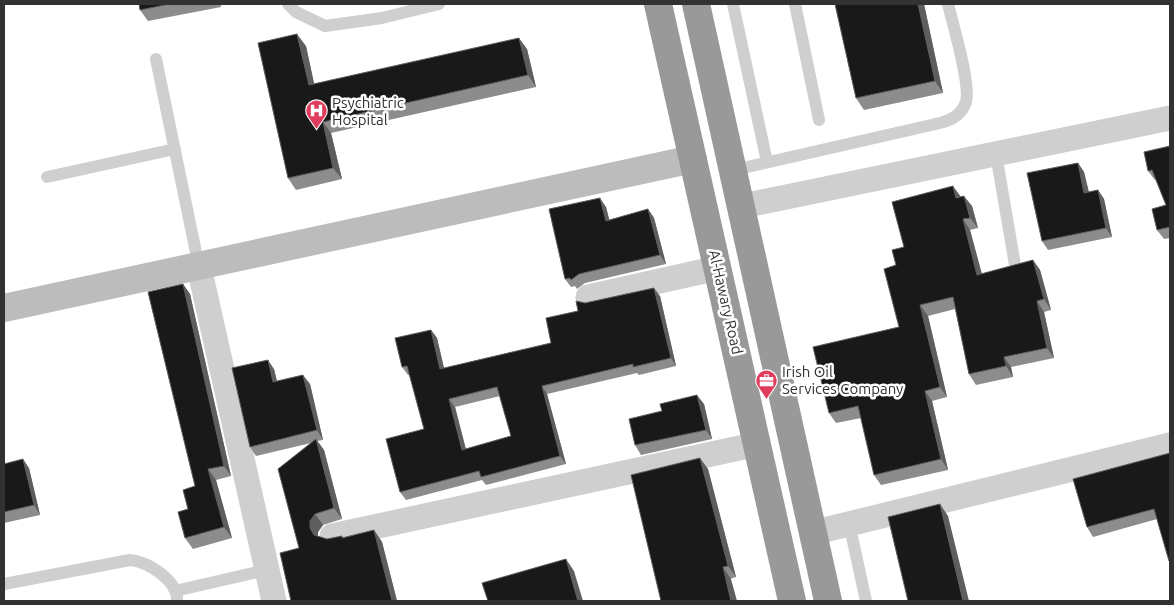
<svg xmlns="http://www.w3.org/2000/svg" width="1174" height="605" font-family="Ubuntu,sans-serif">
<rect width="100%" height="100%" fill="#fff"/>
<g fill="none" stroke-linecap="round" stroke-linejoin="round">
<path stroke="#cfcfcf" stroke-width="12" d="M 288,4 L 296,12 L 325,26 L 382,18 L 439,4
M 733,4 L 767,162
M 795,4 L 819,120
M 156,59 L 199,267
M 996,154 L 1015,265
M 734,170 L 940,123 C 952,120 962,114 966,102 C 971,84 953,25 948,4
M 47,177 L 175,149
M 849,523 L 866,601
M 4,584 L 130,560 C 148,562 178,580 177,601
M 175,591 L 266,570"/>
<path stroke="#cfcfcf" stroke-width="25" d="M 742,206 L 1170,118
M 199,267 L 274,601
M 588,297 L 718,268
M 812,533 L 1170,445
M 332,536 L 758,444"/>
<path stroke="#bcbcbc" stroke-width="28" d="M 4,308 L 693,159"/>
<path stroke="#999" stroke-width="28" d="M 658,4 L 792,601
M 696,4 L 828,601"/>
</g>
<path fill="#8c8c8c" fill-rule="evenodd" d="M 139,4 L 221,4 L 221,7 L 148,21 L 140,10 Z
M 835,4 L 924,4 L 943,93 L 864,110 L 856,98 Z
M 306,46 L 314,84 L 527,49 L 536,87 L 331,133 L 342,179 L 296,190 L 288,178 Z
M 1170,146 L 1170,238 L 1164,239 L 1157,230 L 1166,205 L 1156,180 L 1155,180 L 1148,171 Z
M 1078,163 L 1084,172 L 1089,192 L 1098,190 L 1104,199 L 1112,237 L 1048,250 L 1042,241 Z
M 961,197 L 972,206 L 978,228 L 970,230 L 982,274 L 1033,260 L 1040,270 L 1051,310 L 1044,312 L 1054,358 L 1011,367 L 1013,377 L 976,385 L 969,374 L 955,309 L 928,316 L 947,397 L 932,401 L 948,470 L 881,485 L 874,475 L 861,418 L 836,423 L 829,413 L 899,327 L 896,265 L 904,247 Z
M 606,207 L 609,220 L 648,209 L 654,218 L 666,264 L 585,283 L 577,289 L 575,286 L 571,287 L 565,279 Z
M 183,284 L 190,294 L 231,476 L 216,480 L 232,538 L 193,549 L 185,538 L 188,509 L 195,486 Z
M 660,296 L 676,366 L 639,375 L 637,373 L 547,394 L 566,464 L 486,485 L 482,480 L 406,500 L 400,492 L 424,429 L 410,375 L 408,375 L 402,367 L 431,330 L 437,338 L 444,368 L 551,343 L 585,303 ZM 500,396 L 511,436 L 466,449 L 455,407 Z
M 274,369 L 277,381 L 310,384 L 323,440 L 317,441 L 324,450 L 342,519 L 323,525 L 318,532 L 318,536 L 327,539 L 342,536 L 343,538 L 374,530 L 382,542 L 397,601 L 291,601 L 299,548 L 311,443 L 256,456 L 250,447 Z
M 704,404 L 712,439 L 641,455 L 635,445 Z
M 1170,453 L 1170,563 L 1169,561 L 1157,519 L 1093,537 L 1087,527 Z
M 4,464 L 29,468 L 40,515 L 4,523 Z
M 708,469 L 736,577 L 661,601 Z"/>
<path fill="#5e5e5e" d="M 918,4 L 924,4 L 943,93 L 935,81 Z
M 297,34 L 306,46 L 317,97 L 309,85 Z
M 519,38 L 527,49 L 536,87 L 528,75 Z
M 323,122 L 331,133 L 342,179 L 333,168 Z
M 1078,163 L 1084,172 L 1091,202 L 1084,193 Z
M 953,186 L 961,197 L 956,198 Z
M 1098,190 L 1104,199 L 1112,237 L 1106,228 Z
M 964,196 L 972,206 L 978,228 L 970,218 Z
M 600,198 L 606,207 L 612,230 L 606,221 Z
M 648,209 L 654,218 L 666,264 L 660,255 Z
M 963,219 L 970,230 L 985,286 L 977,275 Z
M 1033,260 L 1040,270 L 1051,310 L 1044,299 Z
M 183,284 L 190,294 L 231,476 L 224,466 Z
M 654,288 L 660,296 L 676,366 L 671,358 Z
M 1037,301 L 1044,312 L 1054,358 L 1047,348 Z
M 920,305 L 928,316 L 947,397 L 940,387 Z
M 431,330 L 437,338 L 446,377 L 440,369 Z
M 1004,357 L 1011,367 L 1013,377 L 1006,366 Z
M 268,360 L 274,369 L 279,391 L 273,382 Z
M 303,375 L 310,384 L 323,440 L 317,430 Z
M 542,386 L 547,394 L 566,464 L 560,456 Z
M 925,391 L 932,401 L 948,470 L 941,459 Z
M 697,395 L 704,404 L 712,439 L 706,430 Z
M 449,399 L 455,407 L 468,458 L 462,450 Z
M 316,439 L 324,450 L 342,519 L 334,508 Z
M 700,458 L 708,469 L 736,577 L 728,566 Z
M 23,459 L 29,468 L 40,515 L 34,505 Z
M 208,469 L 216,480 L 232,538 L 224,527 Z
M 940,504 L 948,516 L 969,601 L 963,601 Z
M 315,514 L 323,525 L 318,532 L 318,540 L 314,535 L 310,528 L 310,521 Z
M 374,530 L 382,542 L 397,601 L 392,601 Z
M 566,559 L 574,571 L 583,601 L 578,601 Z
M 723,567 L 731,579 L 737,601 L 731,601 Z"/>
<path fill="#191919" stroke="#5e5e5e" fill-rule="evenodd" d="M 139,4 L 170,4 L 140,10 Z
M 835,4 L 918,4 L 935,81 L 856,98 Z
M 297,34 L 309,85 L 519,38 L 528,75 L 323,122 L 333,168 L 288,178 L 258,43 Z
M 1170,146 L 1170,227 L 1157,230 L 1152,209 L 1166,205 L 1152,170 L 1148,171 L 1144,152 Z
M 1078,163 L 1084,193 L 1098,190 L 1106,228 L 1042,241 L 1027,173 Z
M 953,186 L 956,198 L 964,196 L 970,218 L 963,219 L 977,275 L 1033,260 L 1044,299 L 1037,301 L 1047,348 L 1004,357 L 1006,366 L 969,374 L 953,297 L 920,305 L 940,387 L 925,391 L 941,459 L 874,475 L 858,406 L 829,413 L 813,347 L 899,327 L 884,269 L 896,265 L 892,250 L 904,247 L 892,202 Z
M 600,198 L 606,221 L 648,209 L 660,255 L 579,274 L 571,280 L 570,278 L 565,279 L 549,209 Z
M 183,284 L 224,466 L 208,469 L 224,527 L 185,538 L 178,512 L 188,509 L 183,490 L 195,486 L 148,292 Z
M 654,288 L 671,358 L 633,367 L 633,364 L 542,386 L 560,456 L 481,477 L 479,471 L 400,492 L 386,439 L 424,429 L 407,366 L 402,367 L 395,338 L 431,330 L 440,369 L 551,343 L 546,318 L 578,311 L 576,301 L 585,303 ZM 497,387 L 511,436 L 462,450 L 449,399 Z
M 268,360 L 273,382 L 303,375 L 317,430 L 250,447 L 232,368 Z
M 697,395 L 706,430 L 635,445 L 629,419 L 662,411 L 660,404 Z
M 316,439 L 334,508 L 315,514 L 310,521 L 310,528 L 314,535 L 327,539 L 342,536 L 342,538 L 374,530 L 392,601 L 291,601 L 280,553 L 299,548 L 278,469 Z
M 1170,453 L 1170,561 L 1169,561 L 1154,509 L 1087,527 L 1073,479 Z
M 700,458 L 728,566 L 723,567 L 731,601 L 661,601 L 631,475 Z
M 23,459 L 34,505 L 4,512 L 4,464 Z
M 940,504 L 963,601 L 908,601 L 888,517 Z
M 566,559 L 578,601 L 488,601 L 482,583 Z"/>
<defs>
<symbol id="hospital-pin" viewBox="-11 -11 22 30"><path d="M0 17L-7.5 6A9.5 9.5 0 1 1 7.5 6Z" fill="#e03d5e" stroke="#fff"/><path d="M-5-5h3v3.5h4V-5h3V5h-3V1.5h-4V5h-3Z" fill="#fff"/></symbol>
<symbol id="office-pin" viewBox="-11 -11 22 30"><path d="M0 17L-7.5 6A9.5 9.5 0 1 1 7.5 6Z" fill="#e03d5e" stroke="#fff"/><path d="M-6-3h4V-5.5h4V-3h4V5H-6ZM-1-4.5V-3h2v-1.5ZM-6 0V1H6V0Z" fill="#fff"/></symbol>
</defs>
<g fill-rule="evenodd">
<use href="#hospital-pin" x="304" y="98" width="25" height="34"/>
<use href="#office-pin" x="754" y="368" width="25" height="34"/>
</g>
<g text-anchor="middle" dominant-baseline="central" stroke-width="5" stroke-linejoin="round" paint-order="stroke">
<g font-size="15" fill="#323232" stroke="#fff" text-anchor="start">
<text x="332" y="102">Psychiatric<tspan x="332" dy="17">Hospital</tspan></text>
<text x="782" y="371">Irish Oil<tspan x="782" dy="17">Services Company</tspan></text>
</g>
<g font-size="15" fill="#323232" stroke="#fff">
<text transform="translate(726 302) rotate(77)">Al-Hawary Road</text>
</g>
</g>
<rect width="1174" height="605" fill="none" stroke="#323232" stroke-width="10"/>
</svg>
